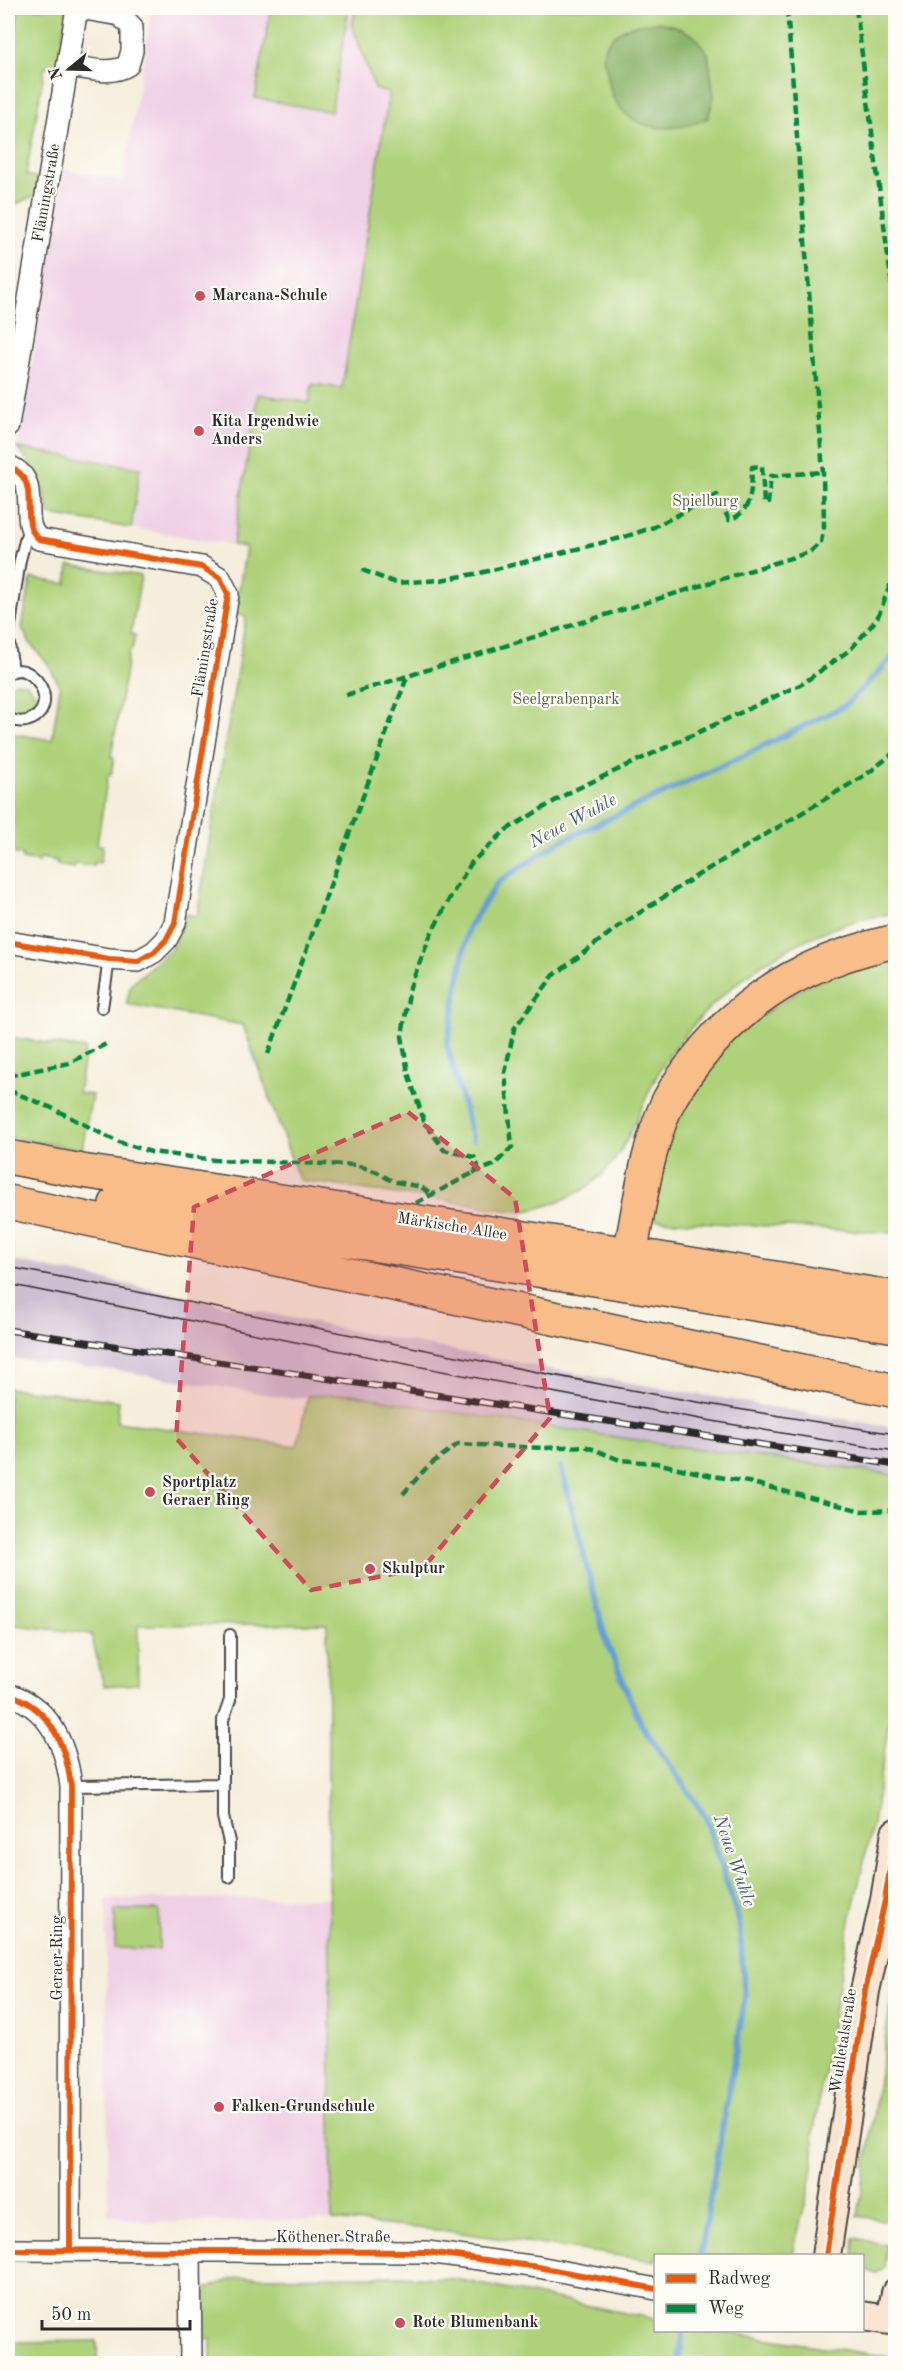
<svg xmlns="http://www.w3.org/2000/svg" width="903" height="2371" font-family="'Old Standard TT',serif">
<rect width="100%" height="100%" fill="#fdfcf7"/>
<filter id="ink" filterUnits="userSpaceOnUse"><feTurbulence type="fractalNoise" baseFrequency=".0167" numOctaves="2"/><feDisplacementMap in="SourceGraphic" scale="12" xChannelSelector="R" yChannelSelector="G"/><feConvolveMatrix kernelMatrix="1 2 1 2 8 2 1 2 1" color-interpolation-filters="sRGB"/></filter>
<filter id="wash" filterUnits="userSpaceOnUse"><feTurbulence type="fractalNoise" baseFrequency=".008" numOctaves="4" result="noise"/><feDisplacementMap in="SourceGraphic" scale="24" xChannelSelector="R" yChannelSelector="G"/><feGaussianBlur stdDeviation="1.35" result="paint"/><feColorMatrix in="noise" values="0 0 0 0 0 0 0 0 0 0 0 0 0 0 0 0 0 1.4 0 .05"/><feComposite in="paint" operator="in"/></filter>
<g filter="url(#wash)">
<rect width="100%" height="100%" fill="#f5eedc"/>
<path fill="#f0d0e5" d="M 8,8 L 19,8 L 8,81 Z
M 152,8 L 355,8 L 352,25 L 389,92 L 342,388 L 309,403 L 258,394 L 233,545 L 131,528 L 140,468 L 17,448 L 65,170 L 123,180 Z
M 328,1898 L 332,2220 L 147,2222 L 108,2215 L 106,1899 Z"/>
<path fill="#cebed2" d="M 8,1260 L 363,1333 L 561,1371 L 895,1428 L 895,1475 L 649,1442 L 444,1411 L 351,1394 L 286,1398 L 115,1370 L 8,1358 Z"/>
<path fill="#afd179" stroke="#6d7e52" stroke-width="1.5" d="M 19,8 L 67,8 L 58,68 L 45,66 L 26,175 L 39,178 L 36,195 L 11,206 L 8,229 L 8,81 Z
M 271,8 L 349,8 L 331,112 L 255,98 Z
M 356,8 L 895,8 L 895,913 C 807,925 730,976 676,1046 C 632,1102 634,1175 559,1201 C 549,1205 536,1210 524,1211 C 506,1212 476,1204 457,1202 C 404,1195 352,1188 299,1180 L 243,1025 L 126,1004 L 131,984 L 172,948 L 186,914 L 197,916 L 246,617 L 235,614 L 246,547 L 233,545 L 258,394 L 309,403 L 312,384 L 342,388 L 389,93 L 375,89 L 352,25 Z
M 17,448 L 140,468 L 131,528 L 50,515 L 38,472 Z
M 69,565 L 141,576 L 131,634 L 135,635 L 132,650 L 129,651 L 111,757 L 114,758 L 111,775 L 108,775 L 97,844 L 103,846 L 100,863 L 94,862 L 93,866 L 75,864 L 74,868 L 57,865 L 57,861 L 40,858 L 39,862 L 22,859 L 22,855 L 8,852 L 8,733 L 52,740 L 60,687 L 48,664 L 30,643 L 22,628 L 31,578 L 67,584 Z
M 15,682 L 26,683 L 36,695 L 36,706 L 24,716 L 13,715 L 8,712 L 8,687 Z
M 895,952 L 895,1233 L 657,1220 L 652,1218 L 654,1181 L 684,1100 L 731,1036 L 835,967 Z
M 8,1037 L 85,1049 L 78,1093 L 92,1095 L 82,1149 L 8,1137 Z
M 8,1388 L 119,1401 L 117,1422 L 297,1446 L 308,1396 L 351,1394 L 444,1411 L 649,1442 L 895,1475 L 895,1684 L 873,1823 L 850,1920 L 813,2135 C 819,2174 799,2217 793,2255 L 656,2256 L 655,2261 L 448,2231 L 332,2220 L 327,1624 L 138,1625 L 138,1684 L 104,1686 L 91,1634 L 8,1624 Z
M 115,1910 L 159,1910 L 159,1949 L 115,1948 Z
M 895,1974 L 896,2187 L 890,2221 L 858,2216 Z
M 854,2238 L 887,2245 L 884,2267 L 877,2273 L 863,2270 L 862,2256 L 853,2255 Z
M 398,2276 L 455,2279 L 655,2319 L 656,2330 L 719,2331 L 895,2358 L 896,2363 L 211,2364 L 211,2339 L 199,2339 L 200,2290 L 240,2277 Z
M 97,2341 L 97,2363 L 8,2363 L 8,2342 Z"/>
<path fill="#8bb369" stroke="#5b6f4a" stroke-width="1.5" d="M 658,22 L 675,26 L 693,35 L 708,53 L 714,97 L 708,118 C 675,133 634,134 614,99 C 610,92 609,81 607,72 C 604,62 600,51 608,42 C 620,26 640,23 658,22 Z"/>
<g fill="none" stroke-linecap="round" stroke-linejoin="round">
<path stroke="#649ed3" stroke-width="6" d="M 895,8 L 896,11
M 473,1140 L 447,1046 L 468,928 L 498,882 L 559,842 L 745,755 L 846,705 L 896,654
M 561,1467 L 606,1641 L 641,1724 L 705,1816 L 739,1921 L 745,1998 L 700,2256
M 678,2364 L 684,2330"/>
</g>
</g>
<g filter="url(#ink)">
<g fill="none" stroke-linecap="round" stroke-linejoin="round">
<defs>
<path id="lane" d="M 13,670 L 8,638 L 20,560 L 29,526
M 8,718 C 23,727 46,718 44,697 C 43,681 23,662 8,674
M 102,1008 L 109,959
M 71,1786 L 223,1784
M 229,1877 L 229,1842 L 223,1817 L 223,1720 L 230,1700 L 230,1635"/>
<path id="street" d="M 68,66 C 87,68 111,76 128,65 L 132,51 L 132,27 L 120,15 L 79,8
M 8,426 L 77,8
M 8,466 C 45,480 16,521 39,539 L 202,567 L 220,578 L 228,594 L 175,923 L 166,940 L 154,952 L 138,961 L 109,959 L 8,942
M 8,1694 C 50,1707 66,1745 71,1786 L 70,2250
M 8,2250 L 427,2252 L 538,2267 L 656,2289
M 190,2251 L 191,2364"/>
<path id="secondary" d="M 826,2256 L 865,1991 L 885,1900 L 896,1833
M 862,2316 L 896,2321
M 891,2320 L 896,2293"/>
<path id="primary" d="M 8,1157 L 82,1171 L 630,1254 L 896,1298
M 8,1202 L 896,1391
M 116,1204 L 896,1326
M 630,1254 C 640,1204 646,1151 667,1104 C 677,1084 692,1065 706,1048 C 758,988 818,958 896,941"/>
</defs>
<use href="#lane" stroke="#494846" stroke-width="14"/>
<use href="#street" stroke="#494846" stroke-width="24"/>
<use href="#secondary" stroke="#494846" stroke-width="32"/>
<use href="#primary" stroke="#494846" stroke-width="36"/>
<use href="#lane" stroke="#fff" stroke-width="10"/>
<use href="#street" stroke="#fff" stroke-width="21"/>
<use href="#secondary" stroke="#fce5d0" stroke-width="28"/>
<use href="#primary" stroke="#f8bd89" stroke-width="33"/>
<path stroke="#2b2b2b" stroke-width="1.5" d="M 8,1267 C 304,1322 597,1391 896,1434
M 8,1284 C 303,1343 598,1406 896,1451"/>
<defs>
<path id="rail" d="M 8,1330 L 896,1465"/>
</defs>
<use href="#rail" stroke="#2b2b2b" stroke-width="7"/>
<use href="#rail" stroke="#fdfcf7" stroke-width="4.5" stroke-dasharray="14" stroke-linecap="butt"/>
<path stroke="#00873e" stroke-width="4.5" stroke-dasharray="9 4.5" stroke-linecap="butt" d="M 856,8 L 896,318
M 362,570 L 396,583 L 440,580 L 480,573 L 621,538 L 654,527 L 717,495 L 729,520 C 753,512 751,490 752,467 L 762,466 L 764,504 L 768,503 L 771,476 L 823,472
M 346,695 L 810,552 L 821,542 L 824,526 L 823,472 L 787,8
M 268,1054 L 407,677
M 8,1076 L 69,1063 L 106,1044
M 8,1090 L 52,1108 L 116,1141 L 151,1152 L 215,1160 L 356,1165 L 377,1172 L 392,1181 L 421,1187 L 432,1195
M 473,1173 L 494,1165 L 512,1147 L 505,1073 L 514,1029 L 553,976 L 619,926 L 698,875 L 867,774 L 896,751
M 416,1203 L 473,1173 L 478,1166 L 474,1157 L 444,1150 L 424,1121 L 408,1073 L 402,1036 L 410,987 L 431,934 L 452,894 L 472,862 L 506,830 L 570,792 L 802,684 L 851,649 L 877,619 L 896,570
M 403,1494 L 428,1466 L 458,1444 L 544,1448 L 585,1446 L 620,1460 L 656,1463 L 713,1476 L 748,1482 L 862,1511 L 896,1510"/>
<defs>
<path id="cycleway" d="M 8,466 C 45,480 16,521 39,539 L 202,567 L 220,578 L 228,594 L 175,923 L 166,940 L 154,952 L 138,961 L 109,959 L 8,942
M 8,1694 C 50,1707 66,1745 71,1786 L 70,2250
M 8,2250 L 427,2252 L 538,2267 L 656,2289
M 826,2256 L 865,1991 L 885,1900 L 896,1833"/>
</defs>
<use href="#cycleway" stroke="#fdfcf7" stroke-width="10"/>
<use href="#cycleway" stroke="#e8590c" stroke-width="6"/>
</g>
</g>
<path fill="#d1495b" fill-opacity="0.2" stroke="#d1495b" stroke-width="4.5" stroke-dasharray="12 8" stroke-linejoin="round" d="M 408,1112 L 515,1198 L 550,1418 L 423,1568 L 311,1590 L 176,1438 L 194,1207 Z"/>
<g fill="#d1495b" stroke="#fdfcf7" stroke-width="2">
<circle cx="200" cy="296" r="6"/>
<circle cx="199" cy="431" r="6"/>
<circle cx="150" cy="1492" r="6"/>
<circle cx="370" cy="1569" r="6"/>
<circle cx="219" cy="2107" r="6"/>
<circle cx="400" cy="2323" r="6"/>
</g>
<g text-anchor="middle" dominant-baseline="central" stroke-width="4.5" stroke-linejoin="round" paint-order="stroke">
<g font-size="16" fill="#2b2b2b" stroke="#fdfcf7">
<text transform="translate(47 193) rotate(-80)">Flämingstraße</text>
<text transform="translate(206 648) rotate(-81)">Flämingstraße</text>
<text transform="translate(452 1227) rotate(9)">Märkische Allee</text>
<text transform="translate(58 1958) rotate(-90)">Geraer Ring</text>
<text transform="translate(844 2041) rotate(-81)">Wuhletalstraße</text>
<text x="333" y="2238">Köthener Straße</text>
</g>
<g font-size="16" font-weight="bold" fill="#2b2b2b" stroke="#fdfcf7" text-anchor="start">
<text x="212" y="296">Marcana-Schule</text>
<text x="211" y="422">Kita Irgendwie<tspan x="211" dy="18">Anders</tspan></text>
<text x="162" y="1483">Sportplatz<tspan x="162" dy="18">Geraer Ring</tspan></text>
<text x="382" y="1569">Skulptur</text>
<text x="231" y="2107">Falken-Grundschule</text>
<text x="412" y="2323">Rote Blumenbank</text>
</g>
<g font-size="16" fill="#535d42" stroke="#fdfcf7">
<text x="705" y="502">Spielburg</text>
<text x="566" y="700">Seelgrabenpark</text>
</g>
<g font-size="18" font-style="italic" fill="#42596e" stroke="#fdfcf7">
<text transform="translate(573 821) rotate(-28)">Neue Wuhle</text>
<text transform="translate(734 1861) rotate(71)">Neue Wuhle</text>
</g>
</g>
<rect width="903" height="2371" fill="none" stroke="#fdfcf7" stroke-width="30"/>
<rect x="654" y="2254" width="210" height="78" fill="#fdfcf7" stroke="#a9a8a5" stroke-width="1.5"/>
<rect x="666" y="2274" width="30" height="9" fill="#e8590c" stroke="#a9a8a5" stroke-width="1.5"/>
<text x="708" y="2284" font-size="18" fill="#2b2b2b">Radweg</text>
<rect x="666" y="2304" width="30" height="9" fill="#00873e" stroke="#a9a8a5" stroke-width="1.5"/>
<text x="708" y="2314" font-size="18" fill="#2b2b2b">Weg</text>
<g transform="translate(69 69) rotate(251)" stroke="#fdfcf7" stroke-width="4.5" paint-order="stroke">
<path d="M0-4.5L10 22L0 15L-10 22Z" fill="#2b2b2b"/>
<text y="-9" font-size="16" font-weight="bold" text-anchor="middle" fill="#2b2b2b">N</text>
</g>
<path d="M42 2320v9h148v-9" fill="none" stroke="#2b2b2b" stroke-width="3"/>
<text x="51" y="2320" font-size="18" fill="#2b2b2b" stroke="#fdfcf7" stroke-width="4.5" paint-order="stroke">50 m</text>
</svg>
